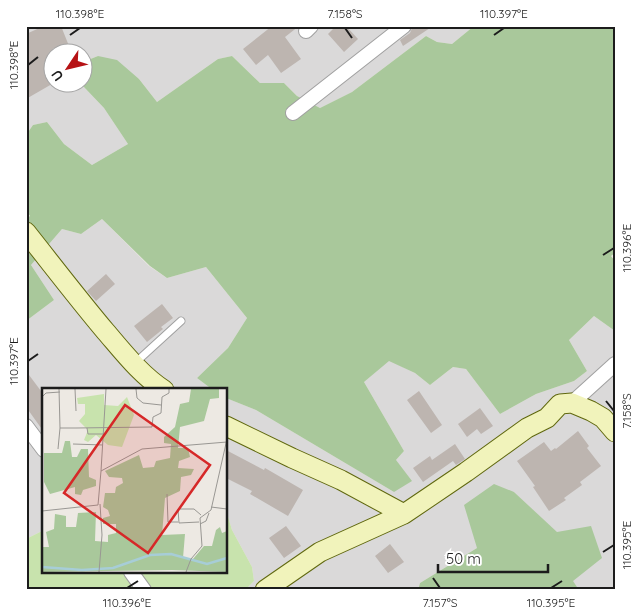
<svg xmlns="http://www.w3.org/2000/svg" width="641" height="616" font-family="Quicksand,sans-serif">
<rect width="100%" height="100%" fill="#ede9e3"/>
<path fill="#dad9d9" d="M 26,26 L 474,26 L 452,44 L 437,42 L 426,36 L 352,92 L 320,108 L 297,96 L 284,83 L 260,83 L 232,56 L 218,59 L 157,102 L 139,79 L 98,56 L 83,62 L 82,52 L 52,52 L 52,82 L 82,83 L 83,86 L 104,108 L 128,144 L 92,165 L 64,144 L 47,122 L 33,125 L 26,135 Z
M 102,219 L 149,266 L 167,278 L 206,267 L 247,318 L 228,348 L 197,378 L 213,390 L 44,390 L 44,530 L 26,539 L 26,321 L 54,300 L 31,265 L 62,229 L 81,234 Z
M 594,316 L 615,331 L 615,590 L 579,590 L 573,582 L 557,533 L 514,492 L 477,548 L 420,583 L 418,590 L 245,590 L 254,581 L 252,567 L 232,530 L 226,510 L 226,398 L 256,410 L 394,492 L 396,460 L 404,451 L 364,382 L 389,360 L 415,373 L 430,385 L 453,367 L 466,369 L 500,414 L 536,394 L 574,381 L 587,371 L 569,340 Z"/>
<path fill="#c8e3ad" d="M 226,510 L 232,530 L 252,567 L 254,581 L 245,590 L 26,590 L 26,539 L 44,530 L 44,572 L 226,572 Z"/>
<path fill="#a9c89b" d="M 474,26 L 615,26 L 615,253 L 611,256 L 615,261 L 615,331 L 594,316 L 569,340 L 587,371 L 574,381 L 536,394 L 500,414 L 466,369 L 453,367 L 430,385 L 415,373 L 389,361 L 364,382 L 404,451 L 396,460 L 412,481 L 394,492 L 256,410 L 226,398 L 226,390 L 213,390 L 197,378 L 228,348 L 247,318 L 206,267 L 167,278 L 150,266 L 102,219 L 81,234 L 62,229 L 31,265 L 54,300 L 26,321 L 26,219 L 30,216 L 26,210 L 26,135 L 33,125 L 47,122 L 64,144 L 92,165 L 128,144 L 104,108 L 83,86 L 83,62 L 98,56 L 117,60 L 139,79 L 157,102 L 218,59 L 232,56 L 260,83 L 284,83 L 297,96 L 320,108 L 352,92 L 426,36 L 437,42 L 452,44 Z
M 494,484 L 514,492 L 557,532 L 591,526 L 602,558 L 573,581 L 579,590 L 418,590 L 420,583 L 477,548 L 464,505 Z"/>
<path fill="#bdb5b0" d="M 44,26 L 61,26 L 69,46 L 52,52 L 52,84 L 26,99 L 26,34 Z
M 272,26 L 299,26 L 285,37 L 301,59 L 281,73 L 268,55 L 256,65 L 243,49 Z
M 336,26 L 346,26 L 358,39 L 344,52 L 328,34 Z
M 413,26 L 433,26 L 403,46 L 400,40 L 410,33 Z
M 106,274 L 115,284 L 96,301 L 87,291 Z
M 162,304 L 173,318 L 161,327 L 163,329 L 147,342 L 134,326 Z
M 26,371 L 44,395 L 44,432 L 26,407 Z
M 419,391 L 442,425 L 431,433 L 407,400 Z
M 480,408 L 493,426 L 481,434 L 477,429 L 467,437 L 458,424 Z
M 578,431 L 589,446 L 587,448 L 601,466 L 580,482 L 582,485 L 564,498 L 566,500 L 549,511 L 533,487 L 535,486 L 517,461 L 544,442 L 551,451 L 555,448 L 556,449 Z
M 455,444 L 465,459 L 456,465 L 453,461 L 423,482 L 413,468 L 430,456 L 432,460 Z
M 226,450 L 264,470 L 265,468 L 303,490 L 288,516 L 250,494 L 252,491 L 226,478 Z
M 286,526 L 301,546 L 284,558 L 269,538 Z
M 390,544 L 404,562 L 388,573 L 375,556 Z"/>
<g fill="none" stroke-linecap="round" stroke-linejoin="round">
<defs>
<path id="lane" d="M 135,363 L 181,321"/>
<path id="street" d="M 306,31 L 311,26
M 293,113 L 404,26
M 572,403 L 615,364
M 26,426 L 44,450
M 131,572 L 144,590"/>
<path id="secondary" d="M 26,232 C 53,266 79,300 106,332 C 124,353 141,375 164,390
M 226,426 L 292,458 L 341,480 L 404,514 L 466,472 L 527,428 L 547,418 L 560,404 L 572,403 L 591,411 L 603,418 L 615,432
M 265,590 L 320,552 L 404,514"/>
</defs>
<use href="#lane" stroke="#a0a0a0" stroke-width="9"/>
<use href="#street" stroke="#a0a0a0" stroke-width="16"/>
<use href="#secondary" stroke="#60680f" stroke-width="21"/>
<use href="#lane" stroke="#fff" stroke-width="7"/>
<use href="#street" stroke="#fff" stroke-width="14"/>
<use href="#secondary" stroke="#f1f3bb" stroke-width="19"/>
</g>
<path fill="none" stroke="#1c1c1c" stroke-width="2" d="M 345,28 L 352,38M 70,35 L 80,28M 494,35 L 504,28M 28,65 L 38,57M 603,255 L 614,248M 28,361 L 38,354M 606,401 L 614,411M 603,552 L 614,545M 433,578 L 440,588M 127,588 L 138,581M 551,588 L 562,581"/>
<g transform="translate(42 388)">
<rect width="185" height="185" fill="#ede9e3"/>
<path d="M 62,6 L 62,17 L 76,18 L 85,9 L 92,27 L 80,59 L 66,57 L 54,47 L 46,54 L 42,52 L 46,42 L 37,33 L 43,26 L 43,16 L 36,16 L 35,10 Z" fill="#c8e3ad"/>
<path d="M 149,1 L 177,1 L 177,10 L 168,11 L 162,33 L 138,39 L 136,60 L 146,60 L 148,69 L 137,73 L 136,80 L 152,81 L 149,87 L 139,89 L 138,103 L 123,110 L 120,147 L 143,146 L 141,170 L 151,171 L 162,158 L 170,158 L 174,142 L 178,139 L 180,145 L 185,143 L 185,184 L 130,182 L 0,184 L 0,159 L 7,159 L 4,144 L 12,141 L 13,126 L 24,128 L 24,139 L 34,139 L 36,125 L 54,124 L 53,153 L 66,154 L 66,147 L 74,145 L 74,136 L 61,136 L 61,130 L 68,128 L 66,122 L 61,119 L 63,105 L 73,105 L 74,99 L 81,95 L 80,90 L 67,89 L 63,83 L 97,67 L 101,80 L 112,79 L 114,73 L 128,70 L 129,56 L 122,55 L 122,49 L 133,39 L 138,16 L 147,14 ZM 23,53 L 28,53 L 30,69 L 35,69 L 39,61 L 46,61 L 47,89 L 54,92 L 54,98 L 41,102 L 39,107 L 33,106 L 33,99 L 8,106 L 2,94 L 2,65 L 20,65 Z" fill="#a9c89b"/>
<path fill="none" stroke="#a7cdd7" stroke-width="2.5" d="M 0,179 L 40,182 L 71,180 L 108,167 L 129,166 L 165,176 L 185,170"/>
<path fill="none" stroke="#999793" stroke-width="1" d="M 17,1 L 18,40 L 34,40 L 110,39 L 111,29 L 119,25 L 120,9 L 127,5 L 127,1M 33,1 L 34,23M 94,1 L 95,10 L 101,15 L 119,17M 1,8 L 4,5 L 18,4M 45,40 L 46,46 L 62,46M 31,56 L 61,57M 16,61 L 18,40M 59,83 L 64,1M 125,106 L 126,134 L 136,134M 169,119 L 185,121M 0,123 L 56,117 L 59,83 L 100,61 L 185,54M 157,134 L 137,135 L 136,121 L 152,121 L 159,127M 158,136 L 164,133 L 167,125M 57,184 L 60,147 L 58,116M 144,184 L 149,171 L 160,158 L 158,130 L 169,122 L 185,51"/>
<path fill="#d62828" fill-opacity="0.15" stroke="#d62828" stroke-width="2.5" d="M 83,17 L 168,77 L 106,165 L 22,105 Z"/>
<rect width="185" height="185" fill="none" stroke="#1c1c1c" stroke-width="2.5"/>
</g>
<rect width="641" height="616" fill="none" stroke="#ffffff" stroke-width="55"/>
<g transform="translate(68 68) rotate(235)"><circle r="24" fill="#ffffff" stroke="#a4a4a4"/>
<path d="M0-4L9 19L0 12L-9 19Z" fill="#b61215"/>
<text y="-8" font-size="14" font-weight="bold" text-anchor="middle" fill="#1c1c1c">U</text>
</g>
<path d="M438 564v8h110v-8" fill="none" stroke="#1c1c1c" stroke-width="2.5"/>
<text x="446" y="564" font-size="15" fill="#1c1c1c" stroke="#ffffff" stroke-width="4" paint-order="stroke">50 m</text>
<rect x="28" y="28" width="586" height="560" fill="none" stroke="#1c1c1c" stroke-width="2"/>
<g font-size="12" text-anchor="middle" fill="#1c1c1c">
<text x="80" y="18">110.398°E</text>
<text x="345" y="18">7.158°S</text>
<text x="504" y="18">110.397°E</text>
<text transform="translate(14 65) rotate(-90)" y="4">110.398°E</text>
<text transform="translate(627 248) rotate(-90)" y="4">110.396°E</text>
<text transform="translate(14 361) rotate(-90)" y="4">110.397°E</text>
<text transform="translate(627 411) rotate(-90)" y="4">7.158°S</text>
<text transform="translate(627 545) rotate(-90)" y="4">110.395°E</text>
<text x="127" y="607">110.396°E</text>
<text x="440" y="607">7.157°S</text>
<text x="551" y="607">110.395°E</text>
</g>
</svg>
